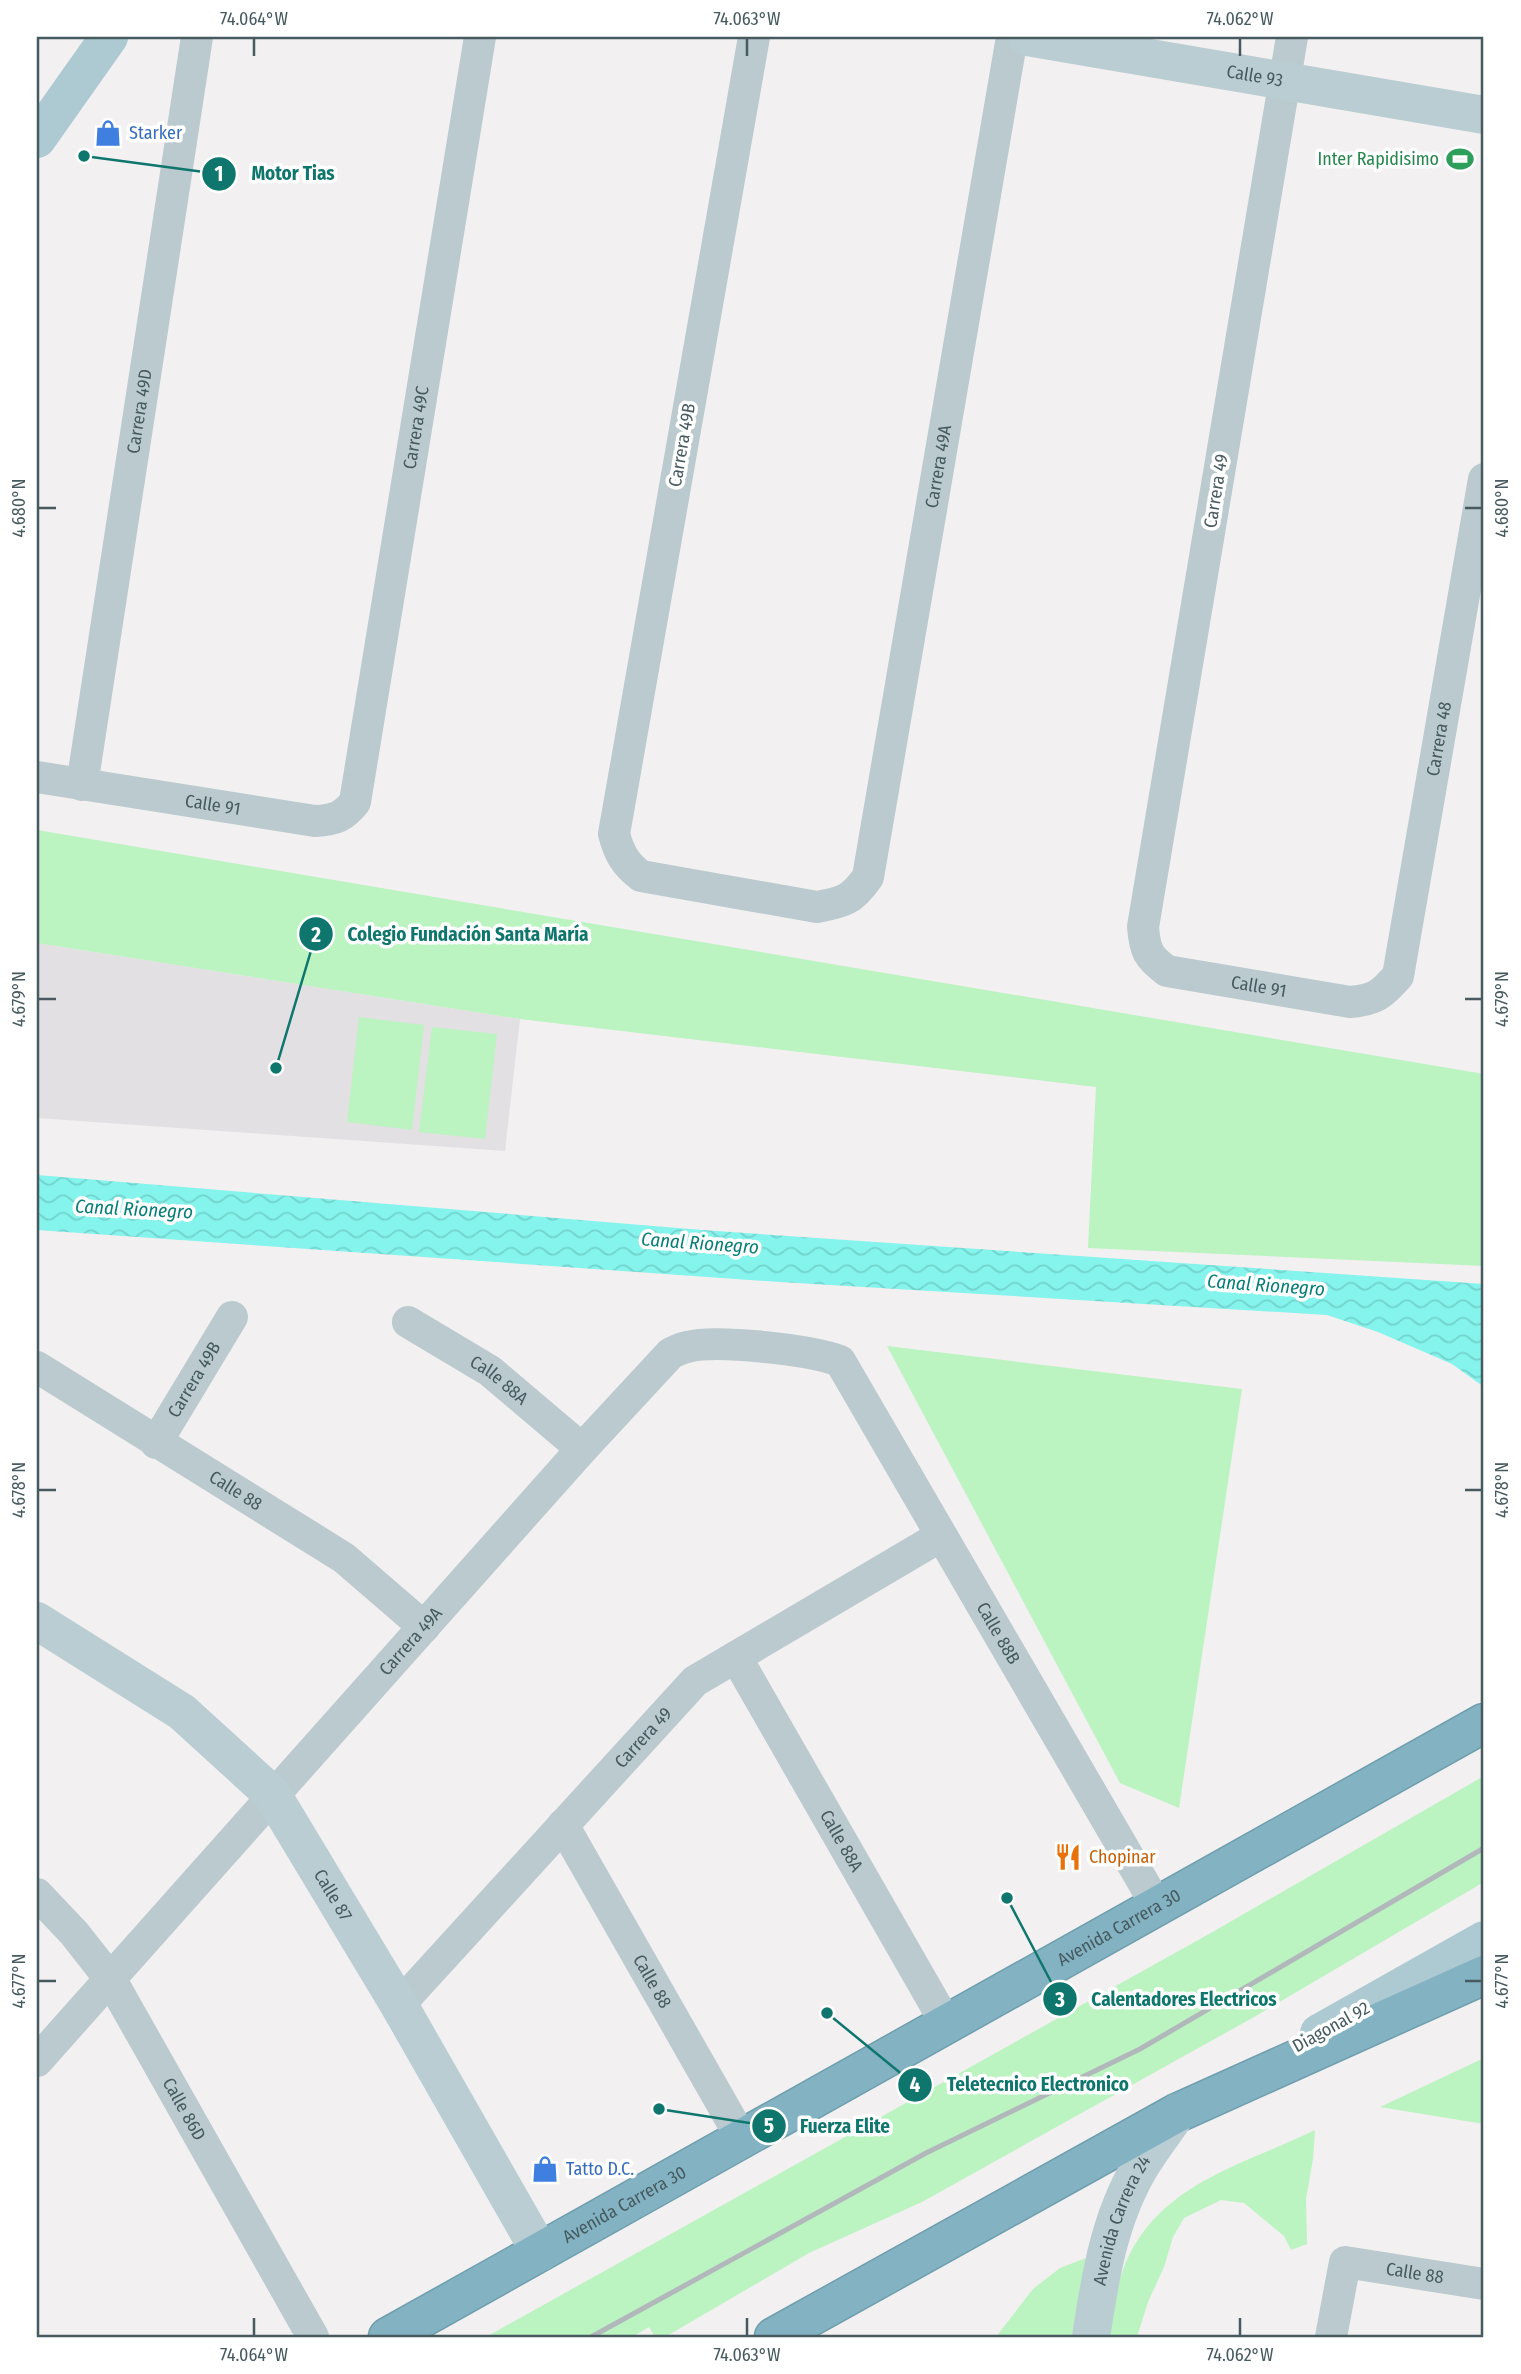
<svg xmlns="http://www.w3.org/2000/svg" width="1521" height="2374" font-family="'Fira Sans Condensed',sans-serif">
<defs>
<pattern id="water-waves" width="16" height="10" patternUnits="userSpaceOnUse" patternTransform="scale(1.75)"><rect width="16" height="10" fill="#84f4ec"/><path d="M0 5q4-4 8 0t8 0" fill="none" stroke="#73d3cd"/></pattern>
</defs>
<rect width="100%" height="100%" fill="#f2f0f0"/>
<path fill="#e3e0e3" d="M 37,943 L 520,1019 L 505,1151 L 37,1118 Z"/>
<path fill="#bbf3c1" d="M 37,830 L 1484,1074 L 1484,1266 L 1088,1248 L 1096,1087 L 520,1019 L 37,943 Z
M 359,1017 L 424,1025 L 412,1130 L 347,1122 Z
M 432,1027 L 497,1034 L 485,1139 L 419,1132 Z
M 887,1346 L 1242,1389 L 1179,1808 L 1120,1783 Z
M 1484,1776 L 1484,1882 L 1254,2017 L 922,2202 L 809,2253 L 665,2337 L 655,2337 L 649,2327 L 632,2337 L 486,2337 L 1209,1934 Z
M 1484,2058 L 1484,2124 L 1380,2107 Z
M 1315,2130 L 1313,2159 L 1306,2199 L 1307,2244 L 1291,2250 L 1284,2236 L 1244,2203 L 1221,2200 L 1184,2218 L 1173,2237 L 1164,2267 L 1148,2302 L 1137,2337 L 1106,2337 C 1111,2315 1115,2292 1123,2270 C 1155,2184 1242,2166 1315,2130 Z
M 1091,2256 L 1075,2337 L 996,2337 L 1033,2289 L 1060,2268 Z"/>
<path fill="url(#water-waves)" d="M 37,1175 L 702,1230 L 1484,1284 L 1484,1387 L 1452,1364 L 1378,1332 L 1327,1315 L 780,1282 L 37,1230 Z"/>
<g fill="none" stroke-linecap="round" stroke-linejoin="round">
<defs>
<g id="highway">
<path id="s17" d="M 388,2337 L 1484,1723"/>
<path d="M 774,2337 L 1177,2113 L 1484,1975"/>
</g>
</defs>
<use href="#highway" stroke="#6f9fae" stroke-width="41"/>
<g stroke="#bacace" stroke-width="32">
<path id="s1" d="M 754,37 L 614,834 C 619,853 625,864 641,876 L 817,907 C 844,902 852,900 868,877 L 1012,37"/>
<path id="s2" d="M 1292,37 L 1143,927 C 1145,951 1148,957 1167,971 L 1350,1002 C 1375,1000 1381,995 1398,976 L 1484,479"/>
<path id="s3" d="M 37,777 L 315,821 C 335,820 343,817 355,802 L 480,37"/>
<path id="s4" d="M 82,785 L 197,37"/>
<path id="s5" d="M 408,1322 L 490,1371 L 582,1449"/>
<path id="s6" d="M 37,1367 L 344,1558 L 424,1627"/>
<path id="s7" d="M 156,1443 L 232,1317"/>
<path id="s8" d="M 736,1657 L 947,2025"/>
<path id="s9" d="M 563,1825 L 742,2139"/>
<path id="s10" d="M 37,1894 L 74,1933 L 111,1980 L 313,2337"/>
<path id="s11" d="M 399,2005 L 695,1681 L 941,1536"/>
<path id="s12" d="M 37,2061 L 582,1449 L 671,1353 C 676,1351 682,1348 687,1347 C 717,1339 810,1350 840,1361 L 1157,1906"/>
<path id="s13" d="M 1331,2337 L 1345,2262 L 1484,2284"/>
</g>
<g stroke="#bacdd3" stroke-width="38">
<path id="s14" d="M 1027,37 L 1484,115"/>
<path id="s15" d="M 37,1621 L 182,1712 L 272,1794 L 399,2005 L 540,2252"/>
<path id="s16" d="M 1091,2337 C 1100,2278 1109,2219 1140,2167 C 1151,2148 1165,2131 1177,2113"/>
</g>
<path stroke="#adc9d1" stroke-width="38" d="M 37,139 L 109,37
M 1319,2033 L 1484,1940"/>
<use href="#highway" stroke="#83b3c3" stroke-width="38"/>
<path stroke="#b1b7bb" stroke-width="5" d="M 591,2337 L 926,2153 L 1140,2049 L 1484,1848"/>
</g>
<path fill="none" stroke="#465a5f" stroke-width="2.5" d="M 254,38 L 254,56M 747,38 L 747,56M 1240,38 L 1240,56M 38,508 L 56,508M 1465,508 L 1482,508M 38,999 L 56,999M 1465,999 L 1482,999M 38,1490 L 56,1490M 1465,1490 L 1482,1490M 38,1981 L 56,1981M 1465,1981 L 1482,1981M 254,2318 L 254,2336M 747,2318 L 747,2336M 1240,2318 L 1240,2336"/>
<defs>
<symbol id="shop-bare" viewBox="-9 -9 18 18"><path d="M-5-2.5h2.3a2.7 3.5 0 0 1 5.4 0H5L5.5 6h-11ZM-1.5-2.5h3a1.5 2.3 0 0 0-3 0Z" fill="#3f7fe0" stroke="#fff" stroke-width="2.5" paint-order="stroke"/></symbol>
<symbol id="stadium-bare" viewBox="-9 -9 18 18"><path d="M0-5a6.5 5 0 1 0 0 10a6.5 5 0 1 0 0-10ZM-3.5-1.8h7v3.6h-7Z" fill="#2e9e5b" stroke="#fff" stroke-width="2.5" paint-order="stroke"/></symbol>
<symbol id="restaurant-bare" viewBox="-9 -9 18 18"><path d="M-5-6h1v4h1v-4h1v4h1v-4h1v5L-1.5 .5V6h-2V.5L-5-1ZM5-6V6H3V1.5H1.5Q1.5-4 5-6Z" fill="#e8710a" stroke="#fff" stroke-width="2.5" paint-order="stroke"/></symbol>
</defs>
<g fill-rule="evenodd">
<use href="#shop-bare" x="89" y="114" width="38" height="38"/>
<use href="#stadium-bare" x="1441" y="140" width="38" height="38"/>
<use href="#restaurant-bare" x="1049" y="1838" width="38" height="38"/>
<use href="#shop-bare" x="526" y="2150" width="38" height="38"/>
</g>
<g text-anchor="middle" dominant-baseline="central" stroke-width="7" stroke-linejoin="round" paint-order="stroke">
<g font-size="18" fill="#465a5f" stroke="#fff">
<text stroke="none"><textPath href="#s14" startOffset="231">Calle 93</textPath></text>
<text stroke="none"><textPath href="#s4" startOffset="378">Carrera 49D</textPath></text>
<text stroke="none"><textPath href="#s3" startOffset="707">Carrera 49C</textPath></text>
<text transform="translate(682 445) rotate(-80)">Carrera 49B</text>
<text stroke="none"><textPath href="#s1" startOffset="1517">Carrera 49A</textPath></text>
<text transform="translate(1216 491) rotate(-81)">Carrera 49</text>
<text stroke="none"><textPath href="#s2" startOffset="1438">Carrera 48</textPath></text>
<text stroke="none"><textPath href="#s3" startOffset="178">Calle 91</textPath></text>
<text stroke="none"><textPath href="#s2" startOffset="1048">Calle 91</textPath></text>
<text stroke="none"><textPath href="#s7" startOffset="74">Carrera 49B</textPath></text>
<text stroke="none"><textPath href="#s5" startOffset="108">Calle 88A</textPath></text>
<text stroke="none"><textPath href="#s6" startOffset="234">Calle 88</textPath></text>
<text stroke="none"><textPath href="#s12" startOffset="1437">Calle 88B</textPath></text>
<text stroke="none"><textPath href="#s12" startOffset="562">Carrera 49A</textPath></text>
<text stroke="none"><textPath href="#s11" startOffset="362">Carrera 49</textPath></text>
<text stroke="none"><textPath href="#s8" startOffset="212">Calle 88A</textPath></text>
<text stroke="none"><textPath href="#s15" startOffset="411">Calle 87</textPath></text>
<text stroke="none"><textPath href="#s17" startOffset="838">Avenida Carrera 30</textPath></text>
<text stroke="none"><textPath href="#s9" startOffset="180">Calle 88</textPath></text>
<text transform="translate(1331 2027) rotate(-29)">Diagonal 92</text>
<text stroke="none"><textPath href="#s10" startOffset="262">Calle 86D</textPath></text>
<text stroke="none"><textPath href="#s17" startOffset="271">Avenida Carrera 30</textPath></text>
<text stroke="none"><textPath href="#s16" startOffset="121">Avenida Carrera 24</textPath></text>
<text stroke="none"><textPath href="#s13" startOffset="147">Calle 88</textPath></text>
</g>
<g font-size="18" fill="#366cbe" stroke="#fff" text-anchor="start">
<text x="129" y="133">Starker</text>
<text x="566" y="2169">Tatto D.C.</text>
</g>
<g font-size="18" fill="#27864d" stroke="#fff" text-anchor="end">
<text x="1439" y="159">Inter Rapidisimo</text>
</g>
<g font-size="18" fill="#c56008" stroke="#fff" text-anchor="start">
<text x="1089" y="1857">Chopinar</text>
</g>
<g font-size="19" font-style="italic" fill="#067e76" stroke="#fff">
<text transform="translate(134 1209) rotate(3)">Canal Rionegro</text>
<text transform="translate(700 1243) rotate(4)">Canal Rionegro</text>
<text transform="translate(1266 1285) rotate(4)">Canal Rionegro</text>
</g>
</g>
<path fill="none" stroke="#0f766e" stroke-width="2.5" d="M84 156L219 174M276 1068L316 934M1007 1898L1060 1999M827 2013L915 2085M659 2109L769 2126"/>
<g fill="#0f766e" stroke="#fff" stroke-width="2.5">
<circle cx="84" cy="156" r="7"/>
<circle cx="276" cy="1068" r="7"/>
<circle cx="1007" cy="1898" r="7"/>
<circle cx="827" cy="2013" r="7"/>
<circle cx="659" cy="2109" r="7"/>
<circle cx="219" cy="174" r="18"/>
<circle cx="316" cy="934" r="18"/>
<circle cx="1060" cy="1999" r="18"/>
<circle cx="915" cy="2085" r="18"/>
<circle cx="769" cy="2126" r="18"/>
</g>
<g font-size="21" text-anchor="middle" font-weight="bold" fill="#fff">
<text x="219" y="181">1</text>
<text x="316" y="942">2</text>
<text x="1060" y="2007">3</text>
<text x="915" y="2092">4</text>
<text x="769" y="2133">5</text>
</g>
<g font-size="19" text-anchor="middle" font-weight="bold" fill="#0f766e" stroke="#fff" stroke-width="7" stroke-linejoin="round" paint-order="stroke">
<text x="293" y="180">Motor Tias</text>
<text x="468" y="941">Colegio Fundación Santa María</text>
<text x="1184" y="2006">Calentadores Electricos</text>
<text x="1038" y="2091">Teletecnico Electronico</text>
<text x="845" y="2133">Fuerza Elite</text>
</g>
<rect width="1521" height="2374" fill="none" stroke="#ffffff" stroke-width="77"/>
<rect x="38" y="38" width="1444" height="2298" fill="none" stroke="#465a5f" stroke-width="2.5"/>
<g font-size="18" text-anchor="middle" fill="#465a5f">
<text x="254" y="25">74.064°W</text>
<text x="747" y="25">74.063°W</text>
<text x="1240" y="25">74.062°W</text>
<text transform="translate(19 508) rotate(-90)" y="6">4.680°N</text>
<text transform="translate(1502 508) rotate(-90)" y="6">4.680°N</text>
<text transform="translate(19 999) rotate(-90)" y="6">4.679°N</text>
<text transform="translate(1502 999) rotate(-90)" y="6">4.679°N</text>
<text transform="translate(19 1490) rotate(-90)" y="6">4.678°N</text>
<text transform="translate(1502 1490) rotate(-90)" y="6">4.678°N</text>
<text transform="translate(19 1981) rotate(-90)" y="6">4.677°N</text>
<text transform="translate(1502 1981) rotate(-90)" y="6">4.677°N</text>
<text x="254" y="2361">74.064°W</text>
<text x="747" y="2361">74.063°W</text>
<text x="1240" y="2361">74.062°W</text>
</g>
</svg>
